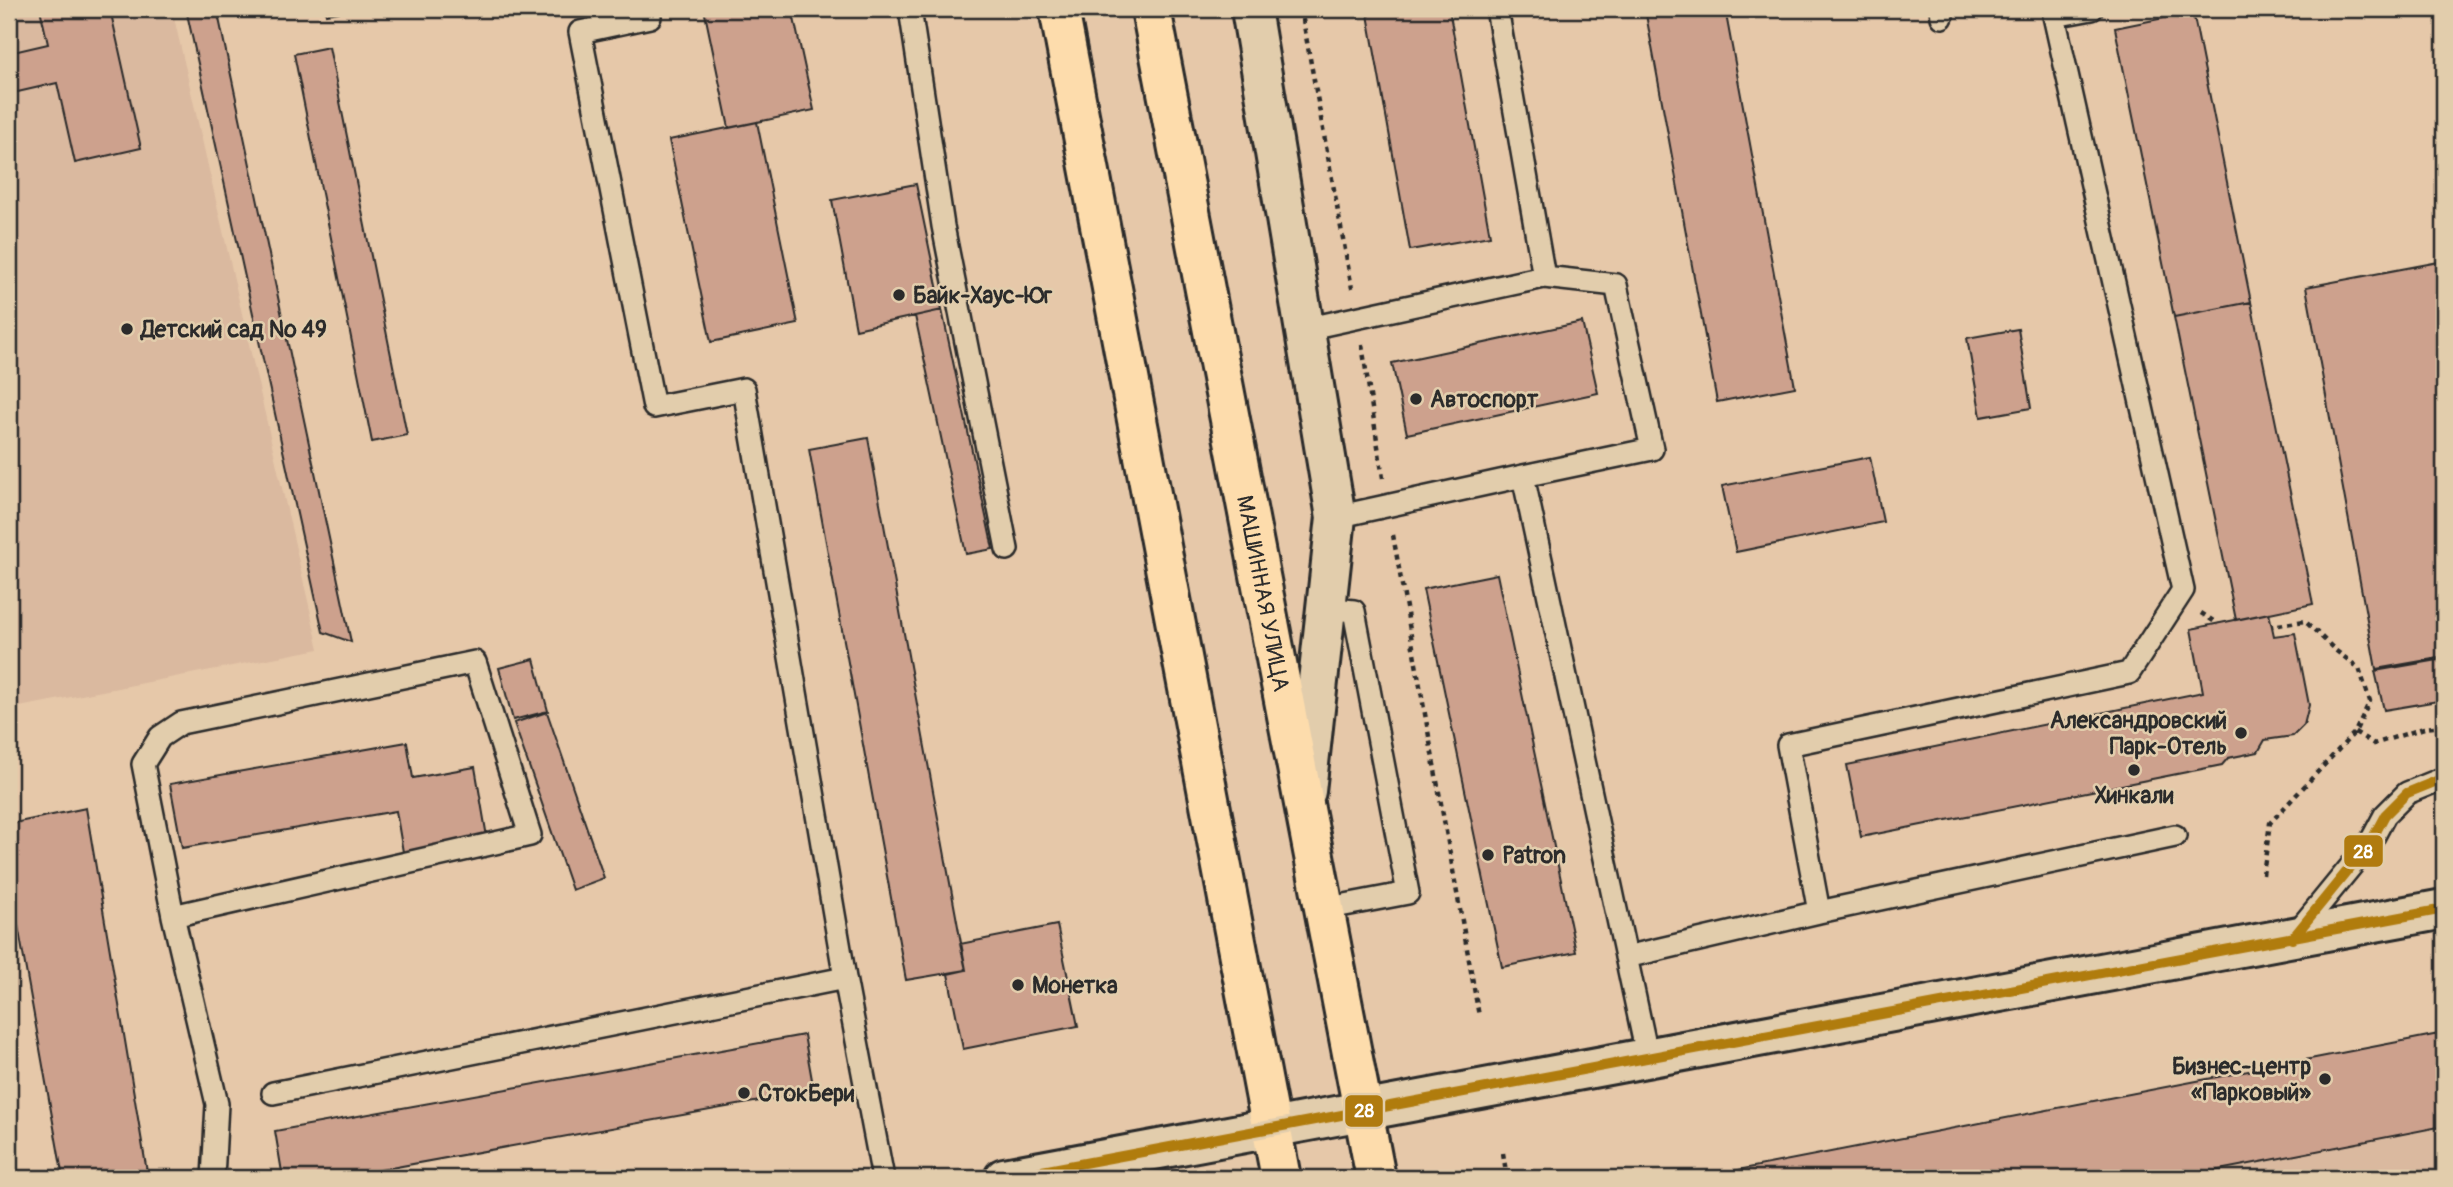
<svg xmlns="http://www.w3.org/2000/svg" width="2453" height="1187" font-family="Pangolin,sans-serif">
<rect width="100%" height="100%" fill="#e6c8a9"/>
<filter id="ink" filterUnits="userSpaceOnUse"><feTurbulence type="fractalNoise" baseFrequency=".0143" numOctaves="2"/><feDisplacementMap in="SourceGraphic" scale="14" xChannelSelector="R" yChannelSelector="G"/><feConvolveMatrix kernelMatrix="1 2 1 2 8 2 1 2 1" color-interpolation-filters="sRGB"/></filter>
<g filter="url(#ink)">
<path fill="#dab99f" d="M 9,9 L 172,9 L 319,649 L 9,709 Z
M 2444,1126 L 2444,1178 L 2178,1178 Z"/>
<path fill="#cda18d" stroke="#2b2b2b" stroke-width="2" d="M 40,9 L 110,9 L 141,148 L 75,163 L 57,83 L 9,94 L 9,53 L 48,44 Z
M 186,9 L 217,9 L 351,642 L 323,632 Z
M 325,9 L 357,9 L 326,14 Z
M 704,9 L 792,9 L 814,110 L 729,128 Z
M 1367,9 L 1449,9 L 1490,236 L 1410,250 Z
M 1645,9 L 1725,9 L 1795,387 L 1717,402 Z
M 2193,12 L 2251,302 L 2174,317 L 2115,28 Z
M 329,47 L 407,435 L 372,442 L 294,54 Z
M 757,122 L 798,324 L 711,342 L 669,140 Z
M 916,184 L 942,310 L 856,329 L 832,200 Z
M 2444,261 L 2444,657 L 2376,669 L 2306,287 Z
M 2251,302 L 2313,604 L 2236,620 L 2174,317 Z
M 942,310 L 993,549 L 966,554 L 915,316 Z
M 1582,322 L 1598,393 L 1407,434 L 1392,363 Z
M 2018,329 L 2031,408 L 1981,417 L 1967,338 Z
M 868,438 L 966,970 L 906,980 L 809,449 Z
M 1870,457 L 1883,522 L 1736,552 L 1722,486 Z
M 1497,574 L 1576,952 L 1502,967 L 1423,589 Z
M 2269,613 L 2274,636 L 2295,633 L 2309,705 L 2304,725 L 2293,736 L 2265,740 L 2258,752 L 2228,758 L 2222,765 L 1861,837 L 1847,765 L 2203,692 L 2191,629 Z
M 534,659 L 548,711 L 513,720 L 499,668 Z
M 2444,659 L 2444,700 L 2384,710 L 2375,671 Z
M 547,712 L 604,878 L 572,890 L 514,723 Z
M 407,742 L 413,778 L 475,767 L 487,837 L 403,852 L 396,811 L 182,848 L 170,784 Z
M 86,808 L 148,1178 L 63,1178 L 9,875 L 9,824 Z
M 1057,925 L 1078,1026 L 963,1049 L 948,974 L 966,970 L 960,944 Z
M 2444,1033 L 2444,1126 L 2178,1178 L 1697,1178 Z
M 804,1035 L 814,1091 L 336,1178 L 283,1178 L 275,1131 Z"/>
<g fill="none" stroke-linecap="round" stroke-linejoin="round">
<defs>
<path id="service" d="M 649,9 L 650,17 L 580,32 L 654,407 L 744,389 L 845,978 L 883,1178
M 910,9 L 943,226 L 1007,549
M 1497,9 L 1544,277 L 1616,285 L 1652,449 L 1523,476
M 1941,9 L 1942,17
M 2092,9 L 2054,16 L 2183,590 L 2129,673 L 1788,745 L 1819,912 L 2175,836
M 1305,329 L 1544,277
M 1336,517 L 1523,476 L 1648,1059
M 1324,608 L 1354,611 L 1408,893 L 1324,909
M 173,916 L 530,835 L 475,662 L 181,723 L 160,737 L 143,764 L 173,916 L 217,1104 L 213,1178
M 2293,937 L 2370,843 L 2385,815 L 2407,793 L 2444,778
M 1626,957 L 1819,912
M 273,1093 L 845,978"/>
<path id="minor" d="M 1251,9 L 1336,517 L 1306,791
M 1362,1111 L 2444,909"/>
<path id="secondary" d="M 1004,1178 L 1362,1111"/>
<g id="primary">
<path d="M 1059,9 L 1281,1178"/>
<path id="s1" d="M 1151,9 L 1376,1178"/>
</g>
</defs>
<use href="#service" stroke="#2b2b2b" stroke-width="26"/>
<use href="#minor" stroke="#2b2b2b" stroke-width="44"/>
<use href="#secondary" stroke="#2b2b2b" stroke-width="44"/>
<use href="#primary" stroke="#2b2b2b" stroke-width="44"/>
<path stroke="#2b2b2b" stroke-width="4.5" stroke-dasharray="5 5" stroke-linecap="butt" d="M 1301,9 L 1352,288
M 1362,345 L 1383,478
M 1393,535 L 1479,1016
M 2201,613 L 2218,624
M 2355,732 L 2374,744 L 2424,728 L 2444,726
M 2263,875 L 2270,823 L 2355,732 L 2370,701 L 2359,668 L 2335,650 L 2305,621 L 2272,626
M 1503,1153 L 1507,1178"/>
<use href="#service" stroke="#e2cdac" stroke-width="21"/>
<use href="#minor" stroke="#e2cdac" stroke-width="38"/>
<use href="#secondary" stroke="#e2cdac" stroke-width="38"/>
<use href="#primary" stroke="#fddcac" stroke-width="38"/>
<defs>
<path id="bus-1" d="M 2292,939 L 2370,843 L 2385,815 L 2407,793 L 2444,778
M 1004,1178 L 2444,909"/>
</defs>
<use href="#bus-1" stroke="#e2cdac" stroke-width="16"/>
<use href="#bus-1" stroke="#b07b0f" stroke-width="10"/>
</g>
</g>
<g fill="#2b2b2b" stroke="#e2cdac" stroke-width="2.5">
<circle cx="899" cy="295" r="7"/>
<circle cx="127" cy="329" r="7"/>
<circle cx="1416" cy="399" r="7"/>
<circle cx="2241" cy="733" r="7"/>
<circle cx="2134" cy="770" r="7"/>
<circle cx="1488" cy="855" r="7"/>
<circle cx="1018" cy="985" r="7"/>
<circle cx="2325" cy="1079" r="7"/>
<circle cx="744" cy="1093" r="7"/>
</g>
<g text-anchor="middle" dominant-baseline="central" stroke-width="5" stroke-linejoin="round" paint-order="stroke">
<g font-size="23" font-weight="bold" fill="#2b2b2b" stroke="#e2cdac" text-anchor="start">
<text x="913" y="295">Байк-Хаус-Юг</text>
<text x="141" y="329">Детский сад № 49</text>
<text x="1430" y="399">Автоспорт</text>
<text x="2227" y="720" text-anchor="end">Александровский<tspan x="2227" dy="26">Парк-Отель</tspan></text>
<text x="2134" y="795" text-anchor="middle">Хинкали</text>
<text x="1502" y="855">Patron</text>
<text x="1032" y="985">Монетка</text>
<text x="2311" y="1066" text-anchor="end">Бизнес-центр<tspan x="2311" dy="26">«Парковый»</tspan></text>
<text x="758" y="1093">СтокБери</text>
</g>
<g font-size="23" fill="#2b2b2b" stroke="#e2cdac">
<text stroke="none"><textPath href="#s1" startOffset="595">МАШИННАЯ УЛИЦА</textPath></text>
</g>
</g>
<g stroke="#e2cdac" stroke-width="2.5">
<rect x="2343" y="834" width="41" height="34" rx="7" fill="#b07b0f"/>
<rect x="1344" y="1094" width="40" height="34" rx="7" fill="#b07b0f"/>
</g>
<g font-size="19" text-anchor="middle" font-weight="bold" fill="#fff">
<text x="2363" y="858">28</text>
<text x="1364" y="1117">28</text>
</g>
<rect width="2453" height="1187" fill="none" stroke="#e2cdac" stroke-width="35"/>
<rect x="18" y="18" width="2418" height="1152" fill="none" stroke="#2b2b2b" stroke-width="2.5" filter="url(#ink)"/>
</svg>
